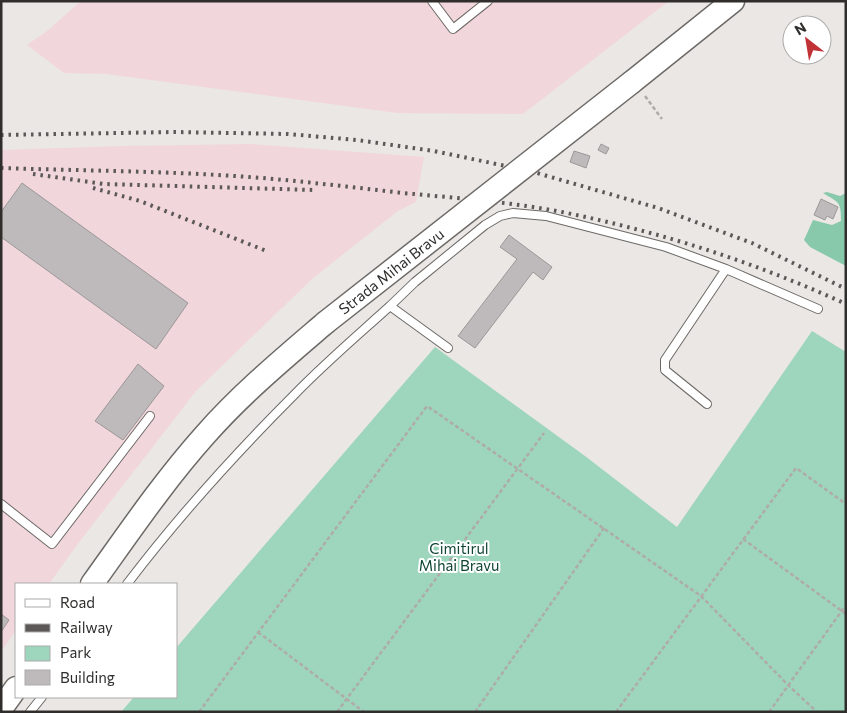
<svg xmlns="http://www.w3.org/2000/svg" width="847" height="713" font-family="Commissioner,sans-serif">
<rect width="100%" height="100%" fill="#ebe7e4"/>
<path fill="#f1d7db" d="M 81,1 L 669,1 L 523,114 L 397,113 L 106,74 L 64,73 L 27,45 L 47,31 Z
M 250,144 L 424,157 L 416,202 L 398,211 L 312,279 L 196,391 L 77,545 L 49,584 L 16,584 L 16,630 L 1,652 L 1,150 L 121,146 Z"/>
<path fill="#9dd6bc" d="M 812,331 L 846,352 L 846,712 L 121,712 L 134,697 L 176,697 L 176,648 L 435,347 L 585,456 L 677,527 Z"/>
<path fill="#88c9ac" d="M 827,192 L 840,196 L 846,193 L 846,266 L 810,247 L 804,240 L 813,220 L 832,225 L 841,221 C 841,201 839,203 823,193 Z"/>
<path fill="#beb9bb" stroke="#9c9799" d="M 601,144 L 609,148 L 606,154 L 598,150 Z
M 574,151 L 590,156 L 586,168 L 570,162 Z
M 22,183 L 188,303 L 156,349 L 1,237 L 1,212 Z
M 821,199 L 838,207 L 833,219 L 827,216 L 825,220 L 814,215 Z
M 509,235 L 552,267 L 543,280 L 533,272 L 475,348 L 458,336 L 517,259 L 500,247 Z
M 138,364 L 164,386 L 123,440 L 95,421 Z
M 1,614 L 9,620 L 1,632 Z"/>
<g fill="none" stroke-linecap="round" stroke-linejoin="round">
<defs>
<path id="lane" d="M 432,1 L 453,29 L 488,1
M 390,306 L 415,282 L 485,225 L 500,216 L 513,213 L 546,216 L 666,247 L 726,269 L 818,309
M 707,404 L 665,370 L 665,360 L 726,269
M 1,504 L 52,544 L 150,416
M 127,584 C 178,517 235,454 295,394 C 325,363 358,335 390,306 L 448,348
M 30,712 L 42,697"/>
<path id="secondary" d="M 632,82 L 733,1
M 92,584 C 128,534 163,482 205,435 C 241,394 283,359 325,323
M 1,709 L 16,688"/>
</defs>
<use href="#lane" stroke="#6c6966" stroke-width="10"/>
<use href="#secondary" stroke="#6c6966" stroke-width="25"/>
<path stroke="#aeaba9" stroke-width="2.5" stroke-dasharray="4 2.5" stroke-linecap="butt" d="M 645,96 L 662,119
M 743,539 L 846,614
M 258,632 L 364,712
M 199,712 L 427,406 L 701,596 L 788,685 L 817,712
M 337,712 L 544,433
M 475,712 L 604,528
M 616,712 L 796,468 L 846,504
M 769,712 L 846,605"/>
<use href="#lane" stroke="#fff" stroke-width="8"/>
<use href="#secondary" stroke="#fff" stroke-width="22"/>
<path stroke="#5b5857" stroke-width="4" stroke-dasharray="2.5 5" stroke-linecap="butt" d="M 1,135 L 174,132 L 288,134 L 357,140 L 434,151 L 530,171 L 658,208 L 752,243 L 846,289
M 1,168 C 92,171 183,171 274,179 C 317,183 360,188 403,193 C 456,198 510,202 562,212 C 661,232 754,262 846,304
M 33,174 L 104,184 L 315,190
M 93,188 L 140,201 L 269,252"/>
<defs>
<path id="secondary-bridge" d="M 325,323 L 632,82"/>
</defs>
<use href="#secondary-bridge" stroke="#6c6966" stroke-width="25" stroke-linecap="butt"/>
<use href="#secondary-bridge" stroke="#fff" stroke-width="22"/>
</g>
<g text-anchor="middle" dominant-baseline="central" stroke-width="4" stroke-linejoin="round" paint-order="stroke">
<g font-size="15" fill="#302e2d" stroke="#fff">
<text transform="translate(391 271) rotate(-38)">Strada Mihai Bravu</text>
</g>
<g font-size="15" fill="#0f4532" stroke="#fff">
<text x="459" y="548">Cimitirul<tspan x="459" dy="17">Mihai Bravu</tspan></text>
</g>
</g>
<rect width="847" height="713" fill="none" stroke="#302e2d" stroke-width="5"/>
<rect x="15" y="583" width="162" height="115" fill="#ffffff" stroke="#acabab"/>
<rect x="25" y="599" width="25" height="8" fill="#ffffff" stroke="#acabab"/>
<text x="60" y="608" font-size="15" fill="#302e2d">Road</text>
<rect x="25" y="624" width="25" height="8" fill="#5b5857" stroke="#acabab"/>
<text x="60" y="633" font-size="15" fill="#302e2d">Railway</text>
<rect x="25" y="646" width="25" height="15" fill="#9dd6bc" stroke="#acabab"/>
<text x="60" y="658" font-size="15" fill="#302e2d">Park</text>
<rect x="25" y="670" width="25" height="15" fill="#beb9bb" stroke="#acabab"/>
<text x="60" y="683" font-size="15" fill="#302e2d">Building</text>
<g transform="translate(807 40) rotate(329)"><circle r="24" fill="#ffffff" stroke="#acabab"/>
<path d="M0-4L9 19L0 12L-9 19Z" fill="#c13236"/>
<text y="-8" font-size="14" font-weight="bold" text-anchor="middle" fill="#302e2d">N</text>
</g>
</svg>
